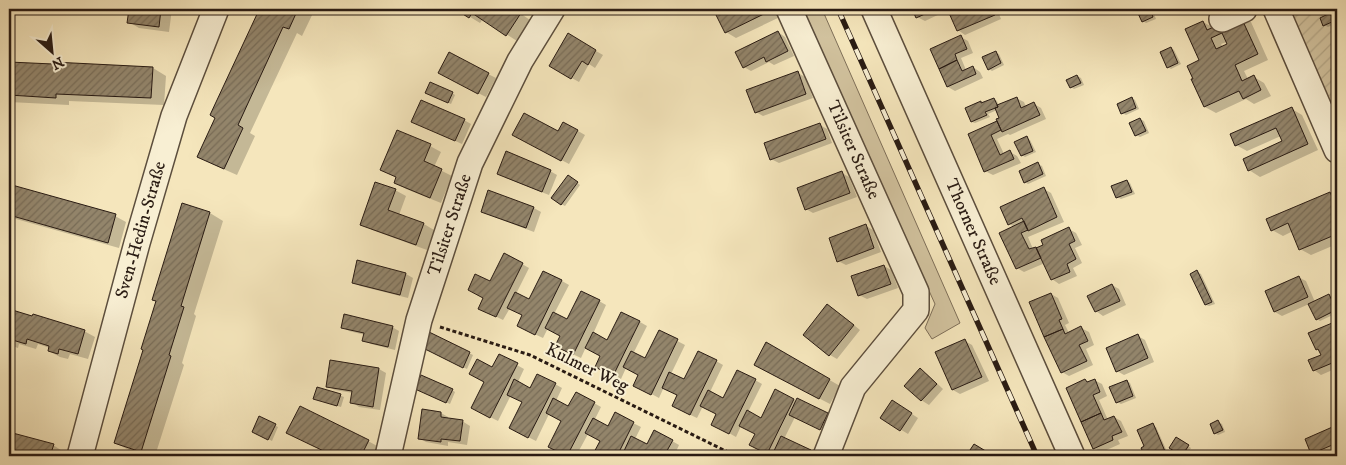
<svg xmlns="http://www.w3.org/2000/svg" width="1346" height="465" font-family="'IM FELL DW Pica',serif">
<defs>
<pattern id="garden-furrows" width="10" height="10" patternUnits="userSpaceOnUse" patternTransform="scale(1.25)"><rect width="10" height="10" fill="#d2c39f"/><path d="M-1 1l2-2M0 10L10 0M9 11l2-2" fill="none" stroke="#b4a788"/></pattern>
<pattern id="building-hatch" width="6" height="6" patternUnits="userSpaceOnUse" patternTransform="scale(1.25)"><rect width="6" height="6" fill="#93856b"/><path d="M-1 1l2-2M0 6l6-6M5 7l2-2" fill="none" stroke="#786c57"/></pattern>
</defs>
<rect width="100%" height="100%" fill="#f5e6bc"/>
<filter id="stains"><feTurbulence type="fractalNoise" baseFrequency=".004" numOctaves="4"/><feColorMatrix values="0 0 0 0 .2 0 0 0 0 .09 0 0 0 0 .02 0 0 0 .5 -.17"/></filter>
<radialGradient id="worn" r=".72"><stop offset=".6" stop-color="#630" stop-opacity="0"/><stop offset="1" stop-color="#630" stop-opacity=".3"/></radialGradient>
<path fill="#d2c39f" stroke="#7e6f59" d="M 802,9 L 822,9 L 960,323 L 932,339 L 925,328 L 935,304 Z"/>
<path fill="url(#garden-furrows)" stroke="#7e6f59" d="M 1289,9 L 1337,9 L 1337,120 Z"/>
<path fill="#0003" fill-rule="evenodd" d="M 131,9 L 172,9 L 169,32 L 139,28 L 129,22 Z
M 265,9 L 315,9 L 302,36 L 297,33 L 250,133 L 255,136 L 237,175 L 212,164 L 199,156 Z
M 457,9 L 514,9 L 530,20 L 517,41 L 483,19 L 480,23 Z
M 714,9 L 776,9 L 780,17 L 736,38 L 726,32 Z
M 914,9 L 940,9 L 942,13 L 925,21 L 917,17 Z
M 957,9 L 997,9 L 1001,19 L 965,35 L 958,30 Z
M 1138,9 L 1152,9 L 1156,19 L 1146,23 L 1143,21 Z
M 1200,9 L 1216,9 L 1207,13 Z
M 1330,14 L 1333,16 L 1336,23 L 1328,27 L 1324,25 Z
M 1240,16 L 1251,22 L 1268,60 L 1244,71 L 1248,79 L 1254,77 L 1264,83 L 1271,96 L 1254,104 L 1246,99 L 1216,113 L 1205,107 L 1193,80 L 1201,60 L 1203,22 L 1214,28 ZM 1227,42 L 1229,45 L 1223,47 L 1221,44 Z
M 778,32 L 785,37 L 794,56 L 774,65 L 769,62 L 751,71 L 744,67 Z
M 568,35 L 603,55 L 595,68 L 589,64 L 579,82 L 550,66 Z
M 961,37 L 968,41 L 973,53 L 961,58 L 966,70 L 973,67 L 980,72 L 983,78 L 955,91 L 948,87 L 931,50 Z
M 1171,48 L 1174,50 L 1181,64 L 1171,69 L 1168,67 Z
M 995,53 L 999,54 L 1004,65 L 992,71 L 989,69 Z
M 9,63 L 153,68 L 166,76 L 164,105 L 69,101 L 69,105 L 9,102 Z
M 798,73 L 805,77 L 813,98 L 763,116 L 756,112 Z
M 488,74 L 496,78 L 486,97 L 446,77 Z
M 1077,76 L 1081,78 L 1084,85 L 1074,89 L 1071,87 Z
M 452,93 L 455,95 L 451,104 L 430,94 Z
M 1016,98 L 1024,102 L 1026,107 L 1034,104 L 1041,108 L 1046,119 L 1010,135 L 1008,134 L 997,139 L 1004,154 L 1010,152 L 1017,156 L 1021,163 L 993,175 L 985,171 L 970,135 L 999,122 L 1001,119 L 997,110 L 988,114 L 990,117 L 975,123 L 972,122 L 981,102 L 983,104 L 994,99 L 997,101 L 999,106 Z
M 1132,98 L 1135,100 L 1139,109 L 1126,115 L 1122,113 Z
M 1292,109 L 1302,115 L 1318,150 L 1260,177 L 1249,170 L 1244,160 L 1283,142 L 1281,136 L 1247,151 L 1236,145 Z
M 1140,119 L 1144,121 L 1149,133 L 1140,137 L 1136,135 Z
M 464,120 L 471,124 L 462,144 L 420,125 Z
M 564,123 L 585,135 L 569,164 L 514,135 L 558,133 Z
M 820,125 L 827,129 L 832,143 L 779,163 L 771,159 Z
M 1027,138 L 1030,140 L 1036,152 L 1025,157 L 1022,155 Z
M 430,146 L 441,152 L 434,167 L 452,176 L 441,203 L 406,189 L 395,183 L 397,178 L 382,170 Z
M 1038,164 L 1042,166 L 1046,176 L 1028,184 L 1025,182 Z
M 550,171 L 557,175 L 549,195 L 506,178 Z
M 842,173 L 849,177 L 857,197 L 813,213 L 806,209 Z
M 571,178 L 580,185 L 565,206 L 561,204 Z
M 1127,181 L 1130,183 L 1135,194 L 1121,199 L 1117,197 Z
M 13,187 L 115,216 L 126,222 L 119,248 L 16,219 L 9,215 L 9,201 Z
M 1044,189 L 1051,193 L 1064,222 L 1028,237 L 1033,249 L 1045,245 L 1069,229 L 1076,233 L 1082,245 L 1075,248 L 1082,263 L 1073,268 L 1077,276 L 1059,284 L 1052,279 L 1045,263 L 1024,272 L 1017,268 L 1015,227 L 1009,224 Z
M 395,190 L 406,196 L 399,215 L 424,224 L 434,230 L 427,250 L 372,230 L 362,224 Z
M 489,192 L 534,208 L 541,212 L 534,232 L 489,215 L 482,211 Z
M 1330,193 L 1337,198 L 1337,244 L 1311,255 L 1300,249 L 1293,231 L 1283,236 L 1272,230 Z
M 183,205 L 210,213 L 223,221 L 194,314 L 196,316 L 182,363 L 184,365 L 155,456 L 147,456 L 129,450 L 115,443 L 144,350 Z
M 866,226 L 873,230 L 881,252 L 846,265 L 838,261 Z
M 522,264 L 529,268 L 516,294 L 530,301 L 544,273 L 562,281 L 569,285 L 554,314 L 568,321 L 599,301 L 606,305 L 593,334 L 608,341 L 640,322 L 647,326 L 633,354 L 646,360 L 660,332 L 685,345 L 671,374 L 684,380 L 716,361 L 723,365 L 710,392 L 724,399 L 755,380 L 762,384 L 748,412 L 762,419 L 776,391 L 796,401 L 831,416 L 824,431 L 795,417 L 784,439 L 814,453 L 812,456 L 781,456 L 776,454 L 774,456 L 758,448 L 756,434 L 741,426 L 736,437 L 720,428 L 717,414 L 703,406 L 697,418 L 680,410 L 679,395 L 664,387 L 659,398 L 642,389 L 640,375 L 626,368 L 621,379 L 604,370 L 602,356 L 586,347 L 581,358 L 564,350 L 562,336 L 548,328 L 543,338 L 526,330 L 524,315 L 510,308 L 503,320 L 487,312 L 491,283 Z
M 884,266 L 891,270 L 898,288 L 867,299 L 859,295 Z
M 1197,272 L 1201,274 L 1215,304 L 1209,306 L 1206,305 Z
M 406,274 L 413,278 L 408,298 L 360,286 L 353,282 Z
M 1337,274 L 1337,287 L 1333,276 Z
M 1298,277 L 1306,281 L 1315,302 L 1329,295 L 1332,297 L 1337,309 L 1337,313 L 1320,321 L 1317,319 L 1309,304 L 1282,316 L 1275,312 L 1266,291 Z
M 1112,285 L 1119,289 L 1126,305 L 1103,316 L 1096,311 Z
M 1051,294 L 1058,298 L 1069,323 L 1065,325 L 1069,333 L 1081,328 L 1089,332 L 1094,345 L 1086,349 L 1093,365 L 1069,376 L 1062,372 Z
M 827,305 L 834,309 L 860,330 L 837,359 L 830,355 Z
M 9,311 L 84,331 L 95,337 L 88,359 L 70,354 L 68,359 L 60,357 L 49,351 L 50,348 L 38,344 L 36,349 L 19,344 L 18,348 L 9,345 Z
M 1337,322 L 1337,368 L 1321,375 L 1314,370 L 1323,355 L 1321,352 L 1317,349 L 1310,334 Z
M 342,327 L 392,327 L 399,331 L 395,350 L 371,344 L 363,340 L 365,335 L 349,331 Z
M 428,333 L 473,355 L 467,369 L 428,350 Z
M 1138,336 L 1145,340 L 1154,362 L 1124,375 L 1117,371 Z
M 965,341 L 972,345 L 989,381 L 960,394 L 953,390 L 937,353 Z
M 767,344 L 840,386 L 830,404 L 766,371 Z
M 499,355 L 524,369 L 518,382 L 530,389 L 555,384 L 562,388 L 556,401 L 569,408 L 594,403 L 601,407 L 594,421 L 608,428 L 615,414 L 641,427 L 635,439 L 647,446 L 672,441 L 679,445 L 674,456 L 635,456 L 628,452 L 626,456 L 594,456 L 602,441 L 588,434 L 576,456 L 568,456 L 556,450 L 562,421 L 549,414 L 536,441 L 518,432 L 523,402 L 511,395 L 498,421 L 480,412 L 492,369 Z
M 331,361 L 379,369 L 386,373 L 380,410 L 359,407 L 352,402 L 353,393 L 335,390 L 327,386 Z
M 920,370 L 927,374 L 943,389 L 929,405 L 921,400 Z
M 1094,380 L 1102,384 L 1107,396 L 1099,400 L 1108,420 L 1114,417 L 1121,421 L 1128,436 L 1118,440 L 1120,444 L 1102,452 L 1094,448 L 1085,381 L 1089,383 Z
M 1127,381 L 1130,383 L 1136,398 L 1121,404 L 1117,402 Z
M 318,388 L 344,397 L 341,407 L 318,400 Z
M 420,390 L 452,390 L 455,392 L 450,404 Z
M 900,406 L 918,418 L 908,434 L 882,418 Z
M 441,413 L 448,417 L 448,419 L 462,421 L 470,426 L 467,445 L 448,442 L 448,446 L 426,442 L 419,438 Z
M 260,418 L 278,427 L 272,441 L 253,431 Z
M 1218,422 L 1222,424 L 1225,432 L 1218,435 L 1215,433 Z
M 1153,425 L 1156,427 L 1169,456 L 1146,456 L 1143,448 L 1145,447 Z
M 1337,427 L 1337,450 L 1323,456 L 1317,456 L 1312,453 Z
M 9,434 L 53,445 L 64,452 L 62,456 L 9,456 Z
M 298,438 L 368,441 L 379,447 L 374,456 L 335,456 Z
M 1177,439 L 1191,448 L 1186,456 L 1171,448 Z
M 693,452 L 702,456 L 691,456 Z"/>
<path fill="url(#building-hatch)" stroke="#291b13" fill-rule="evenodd" d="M 129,9 L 161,9 L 159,27 L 127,23 Z
M 264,9 L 298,9 L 289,29 L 283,27 L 260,77 L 238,125 L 243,128 L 224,169 L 197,157 L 215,118 L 210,115 L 258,12 L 261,14 Z
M 455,9 L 514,9 L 521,13 L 506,36 L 472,13 L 469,18 Z
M 713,9 L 769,9 L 770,11 L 725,33 Z
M 912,9 L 936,9 L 916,18 Z
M 956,9 L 992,9 L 995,15 L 957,31 L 949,13 L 956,10 Z
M 1136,9 L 1150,9 L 1153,17 L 1142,22 Z
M 1330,13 L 1334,21 L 1323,26 L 1320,18 Z
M 1240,15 L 1258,54 L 1235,65 L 1242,81 L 1254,75 L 1261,90 L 1243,99 L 1239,91 L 1204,107 L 1191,79 L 1193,79 L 1187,66 L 1199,60 L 1185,29 L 1203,21 L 1207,30 ZM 1222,33 L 1227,44 L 1216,49 L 1211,38 Z
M 778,31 L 788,51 L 766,62 L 764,57 L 743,68 L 735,52 Z
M 568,33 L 596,50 L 588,65 L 582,61 L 571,79 L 549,66 Z
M 961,35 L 967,49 L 955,54 L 957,60 L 939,69 L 930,49 Z
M 1171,47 L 1178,63 L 1167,68 L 1160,52 Z
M 996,51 L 1001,63 L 988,70 L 982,57 Z
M 449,52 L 489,73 L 478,94 L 438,73 Z
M 957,60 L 962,71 L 973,66 L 976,74 L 947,87 L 939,69 Z
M 9,62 L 53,64 L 53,62 L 153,67 L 151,98 L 56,94 L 56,98 L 9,95 Z
M 798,71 L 806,94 L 755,113 L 746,90 Z
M 1077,75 L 1081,83 L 1070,88 L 1066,80 Z
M 430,82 L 453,92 L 448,103 L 425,93 Z
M 1017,97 L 1021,108 L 1034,102 L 1040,115 L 1002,132 L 996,119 L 999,118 L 995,108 L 998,107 L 997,105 Z
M 1132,97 L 1136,108 L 1121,114 L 1117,104 Z
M 994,98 L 998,107 L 985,112 L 987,115 L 971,122 L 965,108 L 981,101 L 981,103 Z
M 421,100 L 465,119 L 455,141 L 411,122 Z
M 1292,107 L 1308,144 L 1248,171 L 1243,159 L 1282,141 L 1276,128 L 1235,146 L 1230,134 Z
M 524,113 L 558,131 L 563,122 L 578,130 L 561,161 L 512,135 Z
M 1140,118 L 1146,131 L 1135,136 L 1129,123 Z
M 997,121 L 1001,130 L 991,135 L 1000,155 L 1010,150 L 1014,159 L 984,172 L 968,134 Z
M 820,123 L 826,139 L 770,160 L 764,143 Z
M 397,130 L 431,144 L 424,161 L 442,169 L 430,198 L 394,183 L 396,177 L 380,170 Z
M 1027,136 L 1033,151 L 1021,156 L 1014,142 Z
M 506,151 L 551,170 L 542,192 L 497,174 Z
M 1038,162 L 1043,174 L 1024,183 L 1019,171 Z
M 842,171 L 850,193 L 805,210 L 797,188 Z
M 568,175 L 578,182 L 561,205 L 551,198 Z
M 1127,180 L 1132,192 L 1116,198 L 1111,186 Z
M 375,182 L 396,189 L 388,210 L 424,223 L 416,245 L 360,225 Z
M 12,185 L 116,214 L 108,243 L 9,215 L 9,197 Z
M 1044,187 L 1057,217 L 1028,231 L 1022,218 L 1008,225 L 1000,207 Z
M 488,190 L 534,207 L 526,228 L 481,212 Z
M 1330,192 L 1337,209 L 1337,234 L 1299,250 L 1288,223 L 1271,231 L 1266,219 Z
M 182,203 L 210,212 L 181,306 L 184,307 L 169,355 L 171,356 L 141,452 L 114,443 L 143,350 L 141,349 L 156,301 L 152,300 Z
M 1024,221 L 1028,230 L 1021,233 L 1029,249 L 1036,247 L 1041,258 L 1016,269 L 999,233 Z
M 866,224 L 874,248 L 837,262 L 829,238 Z
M 1069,227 L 1075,241 L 1069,244 L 1076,259 L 1067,264 L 1070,272 L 1051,280 L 1036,248 L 1043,245 L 1041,240 Z
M 504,253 L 523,263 L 496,317 L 478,309 L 483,298 L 468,290 L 475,274 L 490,281 Z
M 357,260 L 406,273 L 400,295 L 352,283 Z
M 884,265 L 891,284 L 858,296 L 851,276 Z
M 1197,270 L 1212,302 L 1205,305 L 1190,274 Z
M 543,271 L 562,280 L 535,335 L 517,326 L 522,315 L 507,308 L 515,292 L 529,299 Z
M 1299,276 L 1308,297 L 1274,312 L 1265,291 Z
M 1112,284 L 1120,301 L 1095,312 L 1087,296 Z
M 581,291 L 600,300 L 573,355 L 555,346 L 560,336 L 545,328 L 553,312 L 567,319 Z
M 1051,293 L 1062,319 L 1059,320 L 1063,329 L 1044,337 L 1029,302 Z
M 1329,294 L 1336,310 L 1316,320 L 1308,304 Z
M 827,304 L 854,325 L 829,356 L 803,335 Z
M 9,309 L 32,316 L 33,314 L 85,330 L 78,354 L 59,349 L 58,354 L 48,351 L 49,346 L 27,339 L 26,344 L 9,339 Z
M 621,312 L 640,321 L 613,376 L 595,367 L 600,356 L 585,348 L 593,332 L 607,340 Z
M 344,314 L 393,326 L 388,347 L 362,341 L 364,333 L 341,328 Z
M 1337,321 L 1337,361 L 1313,371 L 1308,360 L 1321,355 L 1318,349 L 1316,350 L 1308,333 Z
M 1081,326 L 1088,341 L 1079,345 L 1087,361 L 1061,373 L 1044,337 L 1063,329 L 1065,334 Z
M 659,330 L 678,339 L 651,395 L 633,386 L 638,375 L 623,367 L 631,351 L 645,358 Z
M 427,331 L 470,352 L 463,368 L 423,348 Z
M 1138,334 L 1148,358 L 1116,372 L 1106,348 Z
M 965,339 L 982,377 L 952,390 L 935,352 Z
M 766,342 L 830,379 L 819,399 L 754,365 Z
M 698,351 L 717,360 L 690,415 L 672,406 L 677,395 L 662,388 L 669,372 L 684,379 Z
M 499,354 L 518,363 L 490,418 L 471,408 L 484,382 L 469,374 L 477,359 L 492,367 Z
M 330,360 L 379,368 L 373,407 L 350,403 L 352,391 L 326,387 Z
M 920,368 L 937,384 L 921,401 L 904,386 Z
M 737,370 L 756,379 L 729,434 L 711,425 L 716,414 L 700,406 L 708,390 L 723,398 Z
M 537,374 L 556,383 L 528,438 L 509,428 L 522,402 L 507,395 L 514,379 L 530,388 Z
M 421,375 L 453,389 L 446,403 L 415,389 Z
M 1085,379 L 1087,382 L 1095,379 L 1100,392 L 1093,395 L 1101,413 L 1081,422 L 1066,388 Z
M 1127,380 L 1133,396 L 1116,403 L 1109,387 Z
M 317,387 L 341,394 L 337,406 L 313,399 Z
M 775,389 L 794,399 L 767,454 L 749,445 L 755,434 L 739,426 L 747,410 L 761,418 Z
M 576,392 L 595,402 L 567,456 L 548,447 L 561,421 L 546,413 L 553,398 L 568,406 Z
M 797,398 L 828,413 L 820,430 L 789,415 Z
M 892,400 L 912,413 L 900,431 L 880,418 Z
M 300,406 L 369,440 L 361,456 L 334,456 L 286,433 Z
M 422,409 L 441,412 L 441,417 L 463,420 L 460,441 L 441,439 L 441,442 L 418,439 Z
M 615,412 L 634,422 L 617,456 L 592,456 L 600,441 L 585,433 L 593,418 L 608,426 Z
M 1101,413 L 1104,420 L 1114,416 L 1122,432 L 1112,436 L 1113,440 L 1093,449 L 1081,422 Z
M 259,416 L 276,424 L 268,440 L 252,432 Z
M 1218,420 L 1223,430 L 1214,434 L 1210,424 Z
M 1153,423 L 1167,456 L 1145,456 L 1141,448 L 1144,446 L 1137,430 Z
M 1337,425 L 1337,443 L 1311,454 L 1305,439 Z
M 654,430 L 673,440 L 664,456 L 634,456 L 624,451 L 631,436 L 647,444 Z
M 9,432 L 54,444 L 50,456 L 9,456 Z
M 781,436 L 811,450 L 808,456 L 779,456 L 773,453 Z
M 1176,437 L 1189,445 L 1182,456 L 1169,448 Z
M 974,444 L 994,456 L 966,456 Z"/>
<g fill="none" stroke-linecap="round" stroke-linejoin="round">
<defs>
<path id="minor" d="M 789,9 L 916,292 L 916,310 L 853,387 L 826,456
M 874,9 L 1072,456
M 1276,9 L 1337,150
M 1222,19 L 1244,9
M 80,456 L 137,243 L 174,116 L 216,9
M 388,456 L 419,320 L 470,163 L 520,61 L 552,9"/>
</defs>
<use href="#minor" stroke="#5c4e3d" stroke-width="28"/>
<path stroke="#291b13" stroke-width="3" stroke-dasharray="4 2.5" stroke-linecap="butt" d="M 440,327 L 530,355 L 736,456"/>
<use href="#minor" stroke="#f8efd3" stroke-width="25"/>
<defs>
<path id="rail" d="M 838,9 L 1037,456"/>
</defs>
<use href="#rail" stroke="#291b13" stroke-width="5.5"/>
<use href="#rail" stroke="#f8efd3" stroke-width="4" stroke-dasharray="11" stroke-linecap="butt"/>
</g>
<g text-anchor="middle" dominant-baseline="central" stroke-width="4" stroke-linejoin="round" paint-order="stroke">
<g font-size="18" fill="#291b13" stroke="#f8efd3">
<text transform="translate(853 150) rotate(66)">Tilsiter Straße</text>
<text transform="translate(450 225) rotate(-72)">Tilsiter Straße</text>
<text transform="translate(141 230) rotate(-74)">Sven-Hedin-Straße</text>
<text transform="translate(973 232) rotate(66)">Thorner Straße</text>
<text transform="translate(587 368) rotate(26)">Kulmer Weg</text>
</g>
</g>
<rect width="1346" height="465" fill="none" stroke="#f5e6bc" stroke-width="30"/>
<rect x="10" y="10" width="1326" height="445" fill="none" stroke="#291b13" stroke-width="2.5"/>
<rect x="15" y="15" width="1316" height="435" fill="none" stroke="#291b13"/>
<g transform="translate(52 52) rotate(153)" stroke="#f8efd3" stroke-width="4" paint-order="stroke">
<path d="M0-4L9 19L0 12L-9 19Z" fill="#291b13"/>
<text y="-8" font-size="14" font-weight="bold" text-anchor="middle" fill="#291b13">N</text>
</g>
<rect width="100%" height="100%" filter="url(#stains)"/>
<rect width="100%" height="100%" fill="url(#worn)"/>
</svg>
